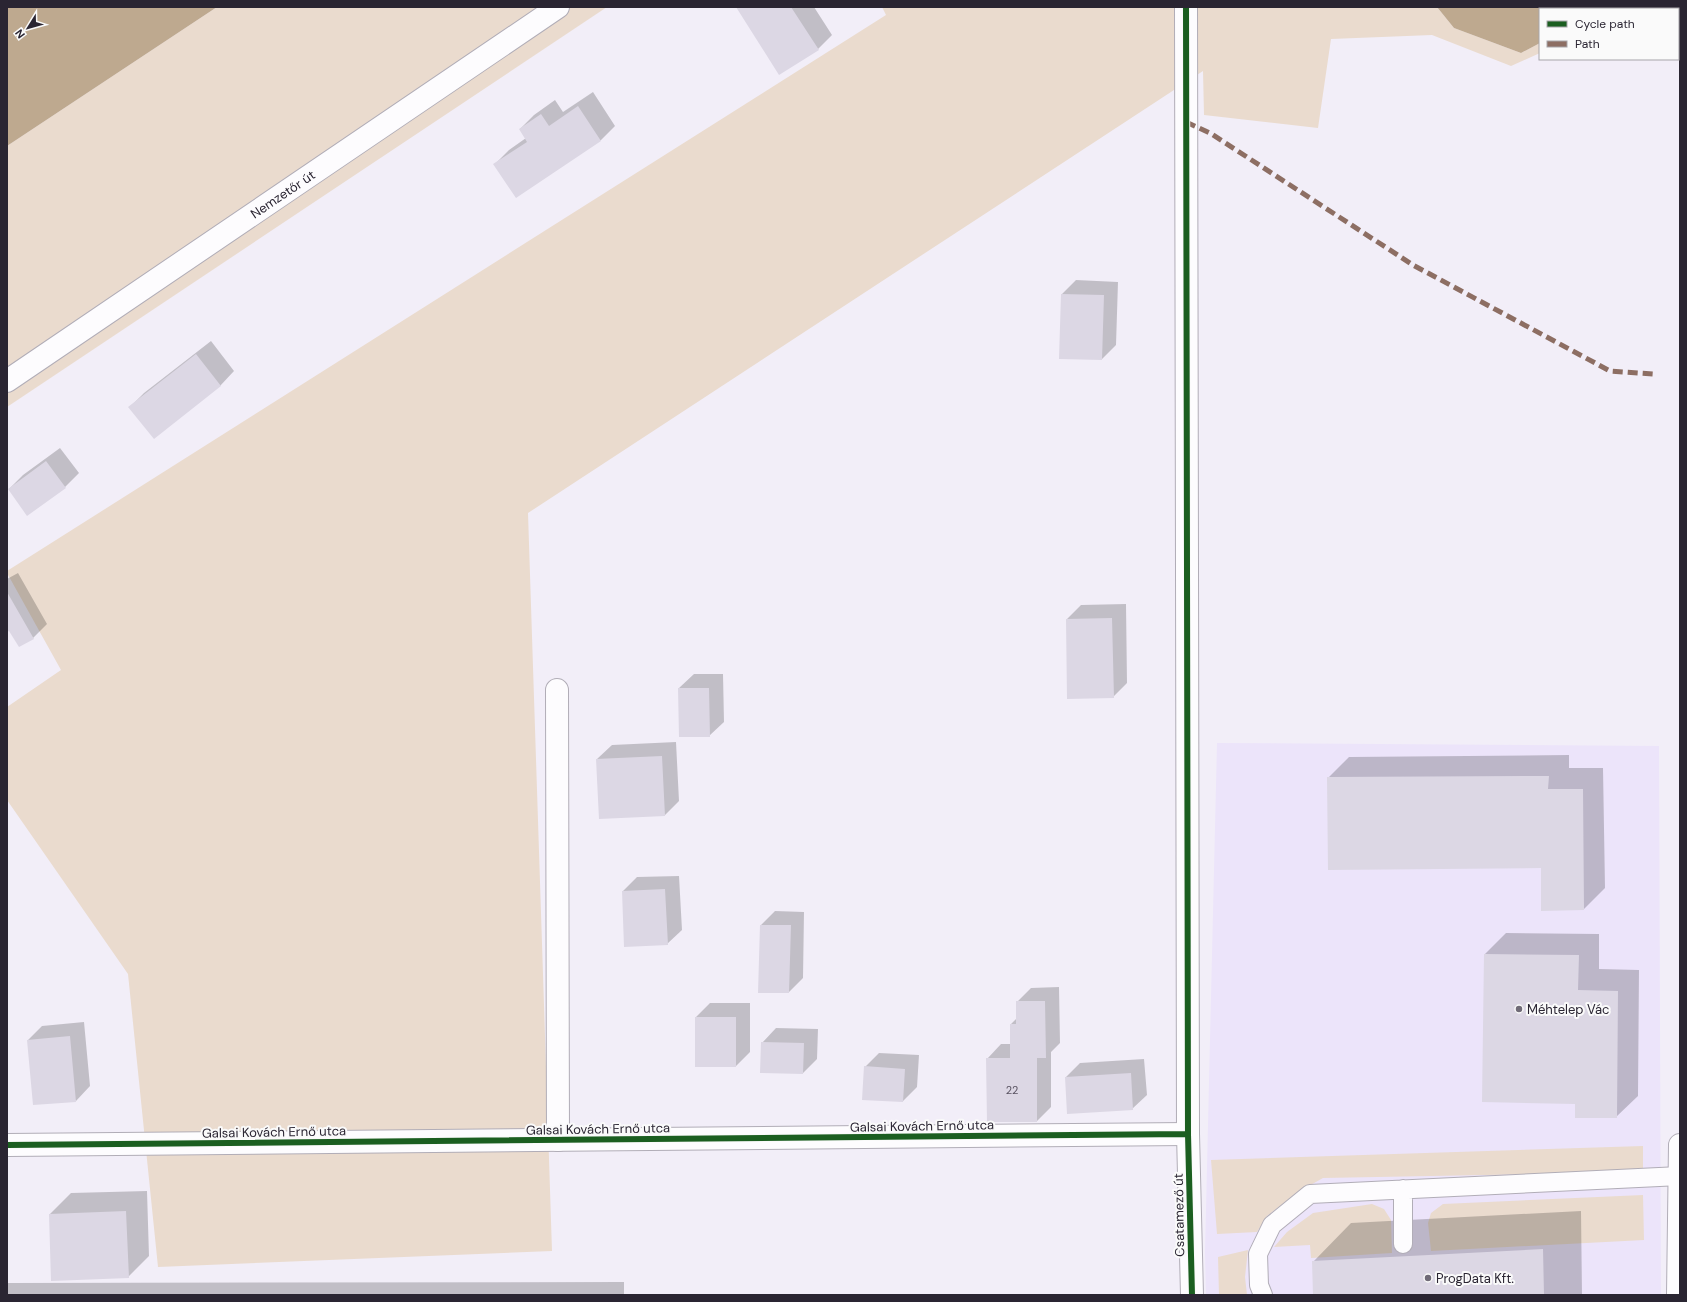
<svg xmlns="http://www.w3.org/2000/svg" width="1687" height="1302" font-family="'DM Sans',sans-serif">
<rect width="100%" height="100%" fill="#f2eef8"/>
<path fill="#ece4fa" d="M 1217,743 L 1659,746 L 1661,1295 L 1206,1295 L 1205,1252 Z"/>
<path fill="#eadbce" d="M 217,7 L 607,7 L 7,407 L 7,146 Z
M 882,7 L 1437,7 L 1454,28 L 1521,53 L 1540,43 L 1540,53 L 1511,66 L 1432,35 L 1331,39 L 1318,128 L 1204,115 L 1203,71 L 528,513 L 552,1251 L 158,1267 L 128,974 L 7,800 L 7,707 L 61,670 L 7,573 L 7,571 L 886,15 Z
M 1643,1146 L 1643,1172 L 1323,1178 L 1298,1192 L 1267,1216 L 1257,1232 L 1217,1234 L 1211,1160 Z
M 1643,1195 L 1644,1240 L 1431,1251 L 1428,1223 L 1431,1213 L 1443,1204 Z
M 1372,1204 L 1384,1209 L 1391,1220 L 1392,1253 L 1311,1258 L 1310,1245 L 1274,1247 L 1287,1232 L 1313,1213 Z
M 1248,1250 L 1245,1277 L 1247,1295 L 1219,1295 L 1218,1257 Z"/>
<path fill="#bea98f" d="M 7,7 L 217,7 L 7,146 Z
M 1437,7 L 1610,7 L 1606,9 L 1540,9 L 1540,43 L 1521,53 L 1454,28 Z"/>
<path fill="#0003" d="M 737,7 L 814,7 L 832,35 L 818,49 Z
M 593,92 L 615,126 L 601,140 L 516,197 L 495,164 L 509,150 L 526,138 L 520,129 L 534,115 L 555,100 L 563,112 Z
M 1076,280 L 1118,282 L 1116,345 L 1102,359 L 1060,358 L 1062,294 Z
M 211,341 L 234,371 L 220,386 L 130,407 L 144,393 Z
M 60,448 L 79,473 L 65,487 L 9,489 L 23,475 Z
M 18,573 L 47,624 L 33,638 L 10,629 L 7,631 L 7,579 Z
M 1126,604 L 1127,683 L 1113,697 L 1067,619 L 1081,605 Z
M 694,674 L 723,674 L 724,722 L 709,736 L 679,688 Z
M 676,742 L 679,801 L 665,815 L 597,759 L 612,745 Z
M 1569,755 L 1569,768 L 1603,768 L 1605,888 L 1584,909 L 1542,867 L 1328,778 L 1349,757 Z
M 679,876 L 682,930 L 667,944 L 623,891 L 637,877 Z
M 775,911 L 804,912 L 803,978 L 789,992 L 761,925 Z
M 1506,933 L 1599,934 L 1599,969 L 1639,970 L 1638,1096 L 1616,1117 L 1576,1103 L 1485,954 Z
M 1059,987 L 1060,1043 L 1051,1052 L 1051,1107 L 1037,1121 L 987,1059 L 1001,1044 L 1011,1044 L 1011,1024 L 1017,1018 L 1017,1002 L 1031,988 Z
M 710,1003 L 750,1003 L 750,1052 L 736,1066 L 696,1017 Z
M 84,1022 L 90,1086 L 76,1101 L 28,1040 L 42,1026 Z
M 776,1028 L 818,1029 L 817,1059 L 803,1073 L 762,1043 Z
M 879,1053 L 919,1055 L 917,1087 L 903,1101 L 865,1067 Z
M 1144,1059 L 1147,1095 L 1132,1109 L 1066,1077 L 1080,1063 Z
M 147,1191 L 149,1256 L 128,1277 L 50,1214 L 71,1193 Z
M 1581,1211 L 1582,1295 L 1314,1295 L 1313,1262 L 1351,1223 Z
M 624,1282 L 624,1295 L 7,1295 L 7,1283 Z"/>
<path fill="#dcd7e4" d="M 736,7 L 791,7 L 819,50 L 779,75 Z
M 578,106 L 601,141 L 516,198 L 493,164 L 527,142 L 519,129 L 541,114 L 549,126 Z
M 1061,294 L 1104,295 L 1102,360 L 1059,359 Z
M 196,354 L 221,386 L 154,439 L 128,407 Z
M 46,461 L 66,488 L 27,516 L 8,489 Z
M 7,592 L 34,639 L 19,647 L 9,631 L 7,632 Z
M 1112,618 L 1114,698 L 1067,699 L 1066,619 Z
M 678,688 L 709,688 L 710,737 L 679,737 Z
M 662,756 L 665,816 L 599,819 L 596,759 Z
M 1549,776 L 1548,789 L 1583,789 L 1584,910 L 1541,911 L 1541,868 L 1328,870 L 1327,777 Z
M 665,889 L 668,945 L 624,947 L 622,891 Z
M 760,925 L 791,925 L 789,993 L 758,993 Z
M 1484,954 L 1579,955 L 1578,990 L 1618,991 L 1617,1118 L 1575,1118 L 1575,1104 L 1482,1102 Z
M 1016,1001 L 1045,1001 L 1046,1058 L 1037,1058 L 1037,1122 L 987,1122 L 986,1058 L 1010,1058 L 1010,1024 L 1016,1024 Z
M 695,1017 L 736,1017 L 736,1067 L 695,1067 Z
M 70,1036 L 76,1102 L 33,1105 L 27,1040 Z
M 761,1042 L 804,1043 L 803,1074 L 760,1073 Z
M 864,1066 L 905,1069 L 903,1102 L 862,1100 Z
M 1131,1073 L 1133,1110 L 1067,1114 L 1065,1077 Z
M 126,1211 L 129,1278 L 51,1281 L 49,1214 Z
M 1543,1249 L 1544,1295 L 1313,1295 L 1312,1261 Z"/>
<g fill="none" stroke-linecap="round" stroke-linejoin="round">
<defs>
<path id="lane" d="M 1403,1244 L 1403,1189
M 1263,1295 L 1259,1285 L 1258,1254 L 1272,1225 L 1310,1194 L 1680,1176"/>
<g id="street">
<path d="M 1186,7 L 1188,1134 L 1192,1295"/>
<path id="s1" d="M 7,381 L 558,7"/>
<path d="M 557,690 L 558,1140"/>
<path d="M 7,1145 L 1188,1134"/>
<path d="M 1678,1295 L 1680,1145"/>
</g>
</defs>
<use href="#lane" stroke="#b1adb7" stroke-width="20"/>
<use href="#street" stroke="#b1adb7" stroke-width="24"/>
<use href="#lane" stroke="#fdfcfe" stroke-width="18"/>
<use href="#street" stroke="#fdfcfe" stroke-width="22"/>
<path stroke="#8d6e63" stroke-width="5" stroke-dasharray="10 5" stroke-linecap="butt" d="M 1186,122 L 1210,133 L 1413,265 L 1610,371 L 1653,374"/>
<defs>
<path id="cycleway" d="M 1186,7 L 1188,1134 L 1192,1295
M 7,1145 L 1188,1134"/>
</defs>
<use href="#cycleway" stroke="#fafafa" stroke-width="8"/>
<use href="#cycleway" stroke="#1b5e20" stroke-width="6"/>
</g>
<g fill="#706b77" stroke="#fafafa" stroke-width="1.5">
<circle cx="1519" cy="1009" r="4"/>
<circle cx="1428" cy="1278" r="4"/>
</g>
<g text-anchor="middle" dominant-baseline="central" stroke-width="4" stroke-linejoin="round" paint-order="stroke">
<g font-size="11" fill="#585260">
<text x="1012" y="1090">22</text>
</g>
<g font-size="13" fill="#2a2532" stroke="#fafafa">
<text stroke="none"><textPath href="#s1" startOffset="333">Nemzetőr út</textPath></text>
<text transform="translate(922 1126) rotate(-1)">Galsai Kovách Ernő utca</text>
<text transform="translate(598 1129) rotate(-1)">Galsai Kovách Ernő utca</text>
<text transform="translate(274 1132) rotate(-1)">Galsai Kovách Ernő utca</text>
<text transform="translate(1179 1215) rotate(-91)">Csatamező út</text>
</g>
<g font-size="13" fill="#2a2532" stroke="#fafafa" text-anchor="start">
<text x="1527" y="1009">Méhtelep Vác</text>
<text x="1436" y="1278">ProgData Kft.</text>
</g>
</g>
<rect width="1687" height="1302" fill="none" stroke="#2a2532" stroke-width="16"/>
<rect x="1539" y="8" width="140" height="52" fill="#fafafa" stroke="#a7a5aa"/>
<rect x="1547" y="21" width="20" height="6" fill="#1b5e20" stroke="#a7a5aa"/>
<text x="1575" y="28" font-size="12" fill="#2a2532">Cycle path</text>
<rect x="1547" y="41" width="20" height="6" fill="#8d6e63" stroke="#a7a5aa"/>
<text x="1575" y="48" font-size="12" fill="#2a2532">Path</text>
<g transform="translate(28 28) rotate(233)" stroke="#fafafa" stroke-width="3" paint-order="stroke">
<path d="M0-3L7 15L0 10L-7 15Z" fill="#2a2532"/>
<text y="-6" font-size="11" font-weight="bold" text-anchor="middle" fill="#2a2532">N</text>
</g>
</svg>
